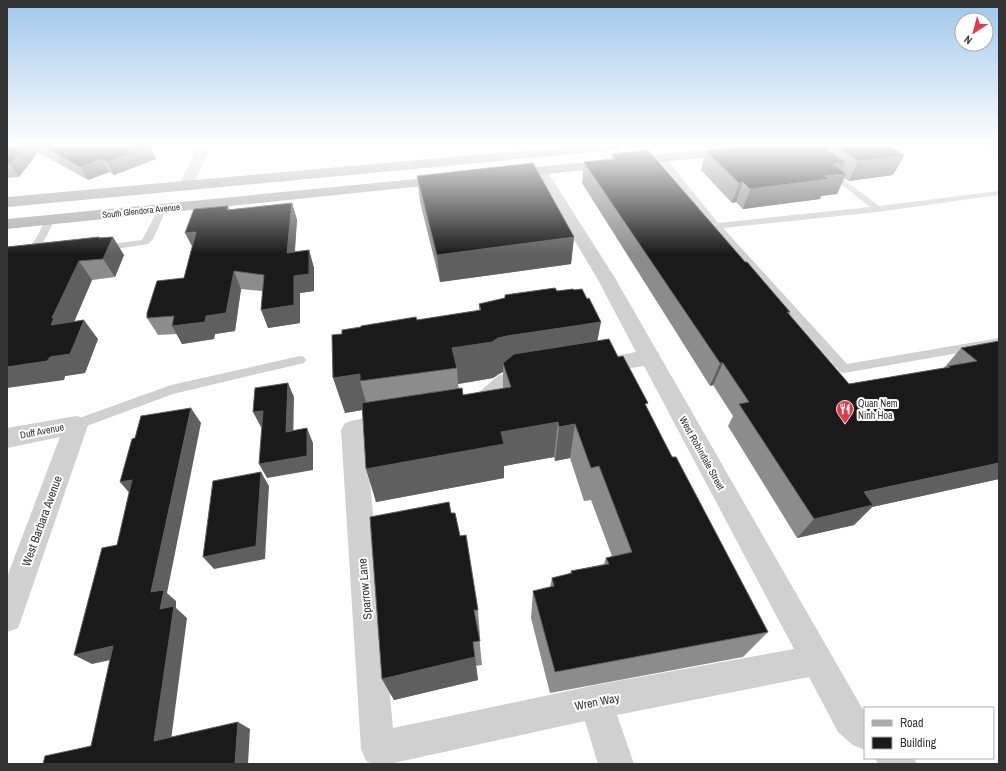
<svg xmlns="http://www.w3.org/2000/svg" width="1006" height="771" font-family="'Archivo Narrow',sans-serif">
<rect width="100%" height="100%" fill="#fff"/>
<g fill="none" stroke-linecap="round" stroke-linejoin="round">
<path fill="#d0d0d0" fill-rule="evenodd" d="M 520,146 L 528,146 L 531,153 L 530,155 L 524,155 Z
M 983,146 L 992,146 L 999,149 L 999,154 Z
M 658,156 L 664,156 L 718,223 L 870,207 L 827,173 L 827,169 L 830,169 L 879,206 L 999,191 L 999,195 L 877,212 L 723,228 L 847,364 L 999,338 L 999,346 L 844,373 L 840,372 L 713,228 L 658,160 Z
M 163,205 L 167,208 L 153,239 L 148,244 L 103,251 L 98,248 L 103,245 L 142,240 L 159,208 Z
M 51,216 L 55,219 C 42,245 39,258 7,262 L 7,256 C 43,251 38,220 51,216 Z
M 300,356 L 304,357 L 306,360 L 304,363 L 173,394 L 76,430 L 71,429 L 70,425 L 71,421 L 171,385 Z"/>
<path fill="#d0d0d0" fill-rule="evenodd" d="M 193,146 L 207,146 L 208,154 L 193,185 L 191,188 L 186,189 L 181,188 L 179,185 L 194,154 Z
M 540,167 L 545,168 L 547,171 L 615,278 L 862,708 L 865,711 L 865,750 L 853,745 L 838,732 L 809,677 L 617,715 L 634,764 L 598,764 L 585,721 L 389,764 L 372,764 L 366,761 L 361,749 L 341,430 L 345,423 C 360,418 387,413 402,417 L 406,424 L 402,431 L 366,438 L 393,728 L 596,685 L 794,649 L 644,366 L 597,374 L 589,371 L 586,366 L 589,361 L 636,352 L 597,278 L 533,171 L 535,168 Z
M 531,369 L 539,371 L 542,377 L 539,383 C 531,385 522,385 514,388 C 497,394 490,423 466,415 L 463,409 L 466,403 L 499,375 Z
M 76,416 L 84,418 L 88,425 L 22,617 L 18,628 L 7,632 L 7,577 L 60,437 L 7,448 L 7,428 Z
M 875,758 L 914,758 L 917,764 L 878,764 Z"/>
<path fill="#ababab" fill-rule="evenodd" d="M 574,146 L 623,146 L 621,149 L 616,150 L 7,207 L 7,197 Z
M 740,146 L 784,146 L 782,149 L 777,150 L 508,178 L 503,177 L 501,174 L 503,171 L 508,170 Z
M 447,176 L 452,177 L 454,180 L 452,183 L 7,229 L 7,219 Z"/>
</g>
<path fill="#8c8c8c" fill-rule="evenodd" d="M 7,146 L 149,146 L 156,159 L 114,175 L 109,172 L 88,180 L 38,152 L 19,177 L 7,178 Z
M 825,146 L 890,146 L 893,175 L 849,181 L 844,178 L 837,194 L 821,196 L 820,199 L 743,209 L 736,202 L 732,203 L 701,170 L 706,151 L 824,147 Z
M 612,154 L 745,262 L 790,312 L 789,314 L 849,384 L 944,368 L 961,348 L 999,341 L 999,479 L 872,507 L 854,525 L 797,538 L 728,426 L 733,416 L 713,385 L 710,386 L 582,183 L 584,162 L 611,159 Z
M 417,176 L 574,237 L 571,264 L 440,282 L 420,202 Z
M 292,203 L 297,220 L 295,252 L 309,250 L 314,268 L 314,291 L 300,293 L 300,323 L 268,328 L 262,291 L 241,289 L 235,331 L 215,334 L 214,339 L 182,344 L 177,334 L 158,335 L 147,318 L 184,278 L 228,206 L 230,210 Z
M 99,237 L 100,238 L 124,255 L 115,277 L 92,280 L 74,322 L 98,339 L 85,373 L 65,376 L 64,380 L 7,247 Z
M 557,291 L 597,341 L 618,357 L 646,407 L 672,457 L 768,632 L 743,657 L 550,693 L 531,618 L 533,591 L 550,587 L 552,578 L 570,574 L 571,571 L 604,564 L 606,558 L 612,556 L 591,500 L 584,501 L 570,458 L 555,461 L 554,457 L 504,466 L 504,478 L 376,502 L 362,410 L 345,413 L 342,334 L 417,320 L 479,311 L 479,304 L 505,298 L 505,295 ZM 503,372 L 503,389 L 463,395 L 459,389 L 458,384 L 493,378 L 499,374 Z
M 451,513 L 460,536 L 478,610 L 480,636 L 479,636 L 482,665 L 476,666 L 478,680 L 394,700 L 382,679 Z"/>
<path fill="#5f5f5f" d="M 25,146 L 35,146 L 38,152 L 19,177 L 10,164 Z
M 150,146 L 156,159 L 114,175 L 107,162 Z
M 904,156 L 893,175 L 849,181 L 858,161 Z
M 102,159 L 109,172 L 88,180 L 80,167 Z
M 845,162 L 840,174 L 846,174 L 837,194 L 821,196 L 820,199 L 743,209 L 750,189 L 833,164 Z
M 743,182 L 736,202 L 732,203 L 739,183 Z
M 292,203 L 297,220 L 293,270 L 287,253 Z
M 196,232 L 194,250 L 185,233 Z
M 99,237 L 107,250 L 113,237 L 124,255 L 115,277 L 103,259 L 98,238 Z
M 574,237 L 571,264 L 440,282 L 437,255 Z
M 309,250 L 314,268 L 314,291 L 300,293 L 300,323 L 268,328 L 261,310 L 294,276 Z
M 79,261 L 92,280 L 68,336 L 51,325 L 52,318 Z
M 234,271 L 241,289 L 235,331 L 215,334 L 214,339 L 182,344 L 172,326 L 206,316 Z
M 84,320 L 98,339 L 85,373 L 65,376 L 64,380 L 7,388 L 7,367 L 50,357 Z
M 601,322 L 594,358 L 503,363 L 503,372 L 499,374 L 493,378 L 458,384 L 457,368 L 452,348 L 507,336 Z
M 720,363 L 723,363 L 713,385 L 710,386 Z
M 360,374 L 360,381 L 368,409 L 345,413 L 333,378 Z
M 288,383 L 294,397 L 293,446 L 286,432 Z
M 191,408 L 201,423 L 167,593 L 176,601 L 176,608 L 187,618 L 170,748 L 154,741 L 160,609 L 151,592 Z
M 263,411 L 270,425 L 261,427 L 253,412 Z
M 558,422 L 554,457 L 504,466 L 504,478 L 376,502 L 366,469 L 501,432 Z
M 575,424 L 570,458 L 555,461 L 559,427 Z
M 307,428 L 313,443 L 313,470 L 267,478 L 259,464 Z
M 999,463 L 999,479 L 872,507 L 854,525 L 797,538 L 814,519 L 864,492 Z
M 261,472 L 269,486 L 265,559 L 214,569 L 203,557 Z
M 132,480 L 132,496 L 120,482 Z
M 113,646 L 129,656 L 92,664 L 74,655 Z
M 475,657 L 478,680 L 394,700 L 382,679 Z
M 238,722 L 250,729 L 248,764 L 235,764 Z"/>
<path fill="#1a1a1a" stroke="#5f5f5f" d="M 7,146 L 25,146 L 10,164 L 7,164 Z
M 42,146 L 150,146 L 107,162 L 102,159 L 80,167 Z
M 758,146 L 823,146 L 845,162 L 833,164 L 846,174 L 825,176 L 829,179 L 750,189 L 743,182 L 739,183 L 706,151 Z
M 837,146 L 890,146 L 904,156 L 858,161 Z
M 648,150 L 745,262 L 747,262 L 790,312 L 787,312 L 849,384 L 950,367 L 948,366 L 977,361 L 961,348 L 999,341 L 999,463 L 864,492 L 873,505 L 814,519 L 739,404 L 749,402 L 723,363 L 720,363 L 584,162 L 615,159 L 612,154 Z
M 533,163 L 574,237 L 437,255 L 417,176 Z
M 292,203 L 287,253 L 309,250 L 309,274 L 294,276 L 294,305 L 261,310 L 264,275 L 234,271 L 226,313 L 206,316 L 205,322 L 172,326 L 174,316 L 147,318 L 147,313 L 157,281 L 184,278 L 196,232 L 185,233 L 194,209 L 228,206 L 227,210 Z
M 99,237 L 98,238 L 113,237 L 103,259 L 79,261 L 52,318 L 54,318 L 51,325 L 84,320 L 70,354 L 50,357 L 47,361 L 7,367 L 7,247 Z
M 555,288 L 557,291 L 573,289 L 574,290 L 582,289 L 587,299 L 589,298 L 601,322 L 507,336 L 498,338 L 492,342 L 452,348 L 457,368 L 360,381 L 360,374 L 333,378 L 332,335 L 342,334 L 342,330 L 361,327 L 361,326 L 416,317 L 417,320 L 481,310 L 479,304 L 505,298 L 505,295 Z
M 609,339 L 618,357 L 623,356 L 648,403 L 645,404 L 672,457 L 676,457 L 768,632 L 555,672 L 533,591 L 554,586 L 552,578 L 572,573 L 571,571 L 609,564 L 606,558 L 632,552 L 599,466 L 591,468 L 575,424 L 559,427 L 558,422 L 501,432 L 504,444 L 366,469 L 362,403 L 462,388 L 463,395 L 511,387 L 503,363 L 514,354 Z
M 288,383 L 286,432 L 307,428 L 307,456 L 259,464 L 263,411 L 253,412 L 255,388 Z
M 191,408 L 151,592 L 164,590 L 160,609 L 174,606 L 154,741 L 238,722 L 235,764 L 43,764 L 45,756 L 91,746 L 113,646 L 74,655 L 102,548 L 117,545 L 132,480 L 120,482 L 132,439 L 135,438 L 141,416 Z
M 261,472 L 256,546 L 203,557 L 213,481 Z
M 449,502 L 451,513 L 455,513 L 460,536 L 466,535 L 478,610 L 474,610 L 480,641 L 473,642 L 475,657 L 382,679 L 370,517 Z"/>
<linearGradient id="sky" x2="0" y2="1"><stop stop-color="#9ec6ea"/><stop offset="0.57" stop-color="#fff"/><stop offset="1" stop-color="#fff" stop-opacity="0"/></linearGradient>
<rect width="1006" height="254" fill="url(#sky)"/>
<defs>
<symbol id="restaurant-pin" viewBox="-11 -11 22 30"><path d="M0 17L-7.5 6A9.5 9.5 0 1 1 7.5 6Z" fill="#e63946" stroke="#fff"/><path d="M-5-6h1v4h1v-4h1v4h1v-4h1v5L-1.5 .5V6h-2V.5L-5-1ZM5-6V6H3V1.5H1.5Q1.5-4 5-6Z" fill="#fff"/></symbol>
</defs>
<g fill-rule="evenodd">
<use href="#restaurant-pin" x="835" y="399" width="20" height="27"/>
</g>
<g text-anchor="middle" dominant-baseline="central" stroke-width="4" stroke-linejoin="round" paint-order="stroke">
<g font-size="9" fill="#333" stroke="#fff">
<text transform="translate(141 211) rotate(-6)">South Glendora Avenue</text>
</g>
<g font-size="10" fill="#333" stroke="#fff" text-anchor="start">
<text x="858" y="403">Quan Nem<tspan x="858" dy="12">Ninh Hoa</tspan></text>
</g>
<g font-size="10" fill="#333" stroke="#fff">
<text transform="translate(42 431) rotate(-11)">Duff Avenue</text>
<text transform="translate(702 453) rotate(61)">West Robindale Street</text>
</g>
<g font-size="12" fill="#333" stroke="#fff">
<text transform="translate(42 521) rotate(-70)">West Barbara Avenue</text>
<text transform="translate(365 589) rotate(-95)">Sparrow Lane</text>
<text transform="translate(597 702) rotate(-11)">Wren Way</text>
</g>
</g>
<rect width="1006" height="771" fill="none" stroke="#333333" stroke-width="16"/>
<rect x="864" y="707" width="130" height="52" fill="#ffffff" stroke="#adadad"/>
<rect x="872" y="720" width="20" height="6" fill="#ababab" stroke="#adadad"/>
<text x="900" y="727" font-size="12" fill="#333333">Road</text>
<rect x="872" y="737" width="20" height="12" fill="#1a1a1a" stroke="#adadad"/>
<text x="900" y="747" font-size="12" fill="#333333">Building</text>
<g transform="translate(974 32) rotate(216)"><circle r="19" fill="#ffffff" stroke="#adadad"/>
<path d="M0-3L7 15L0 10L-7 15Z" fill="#e63946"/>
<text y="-6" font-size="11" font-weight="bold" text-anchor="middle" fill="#333333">N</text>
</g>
</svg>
